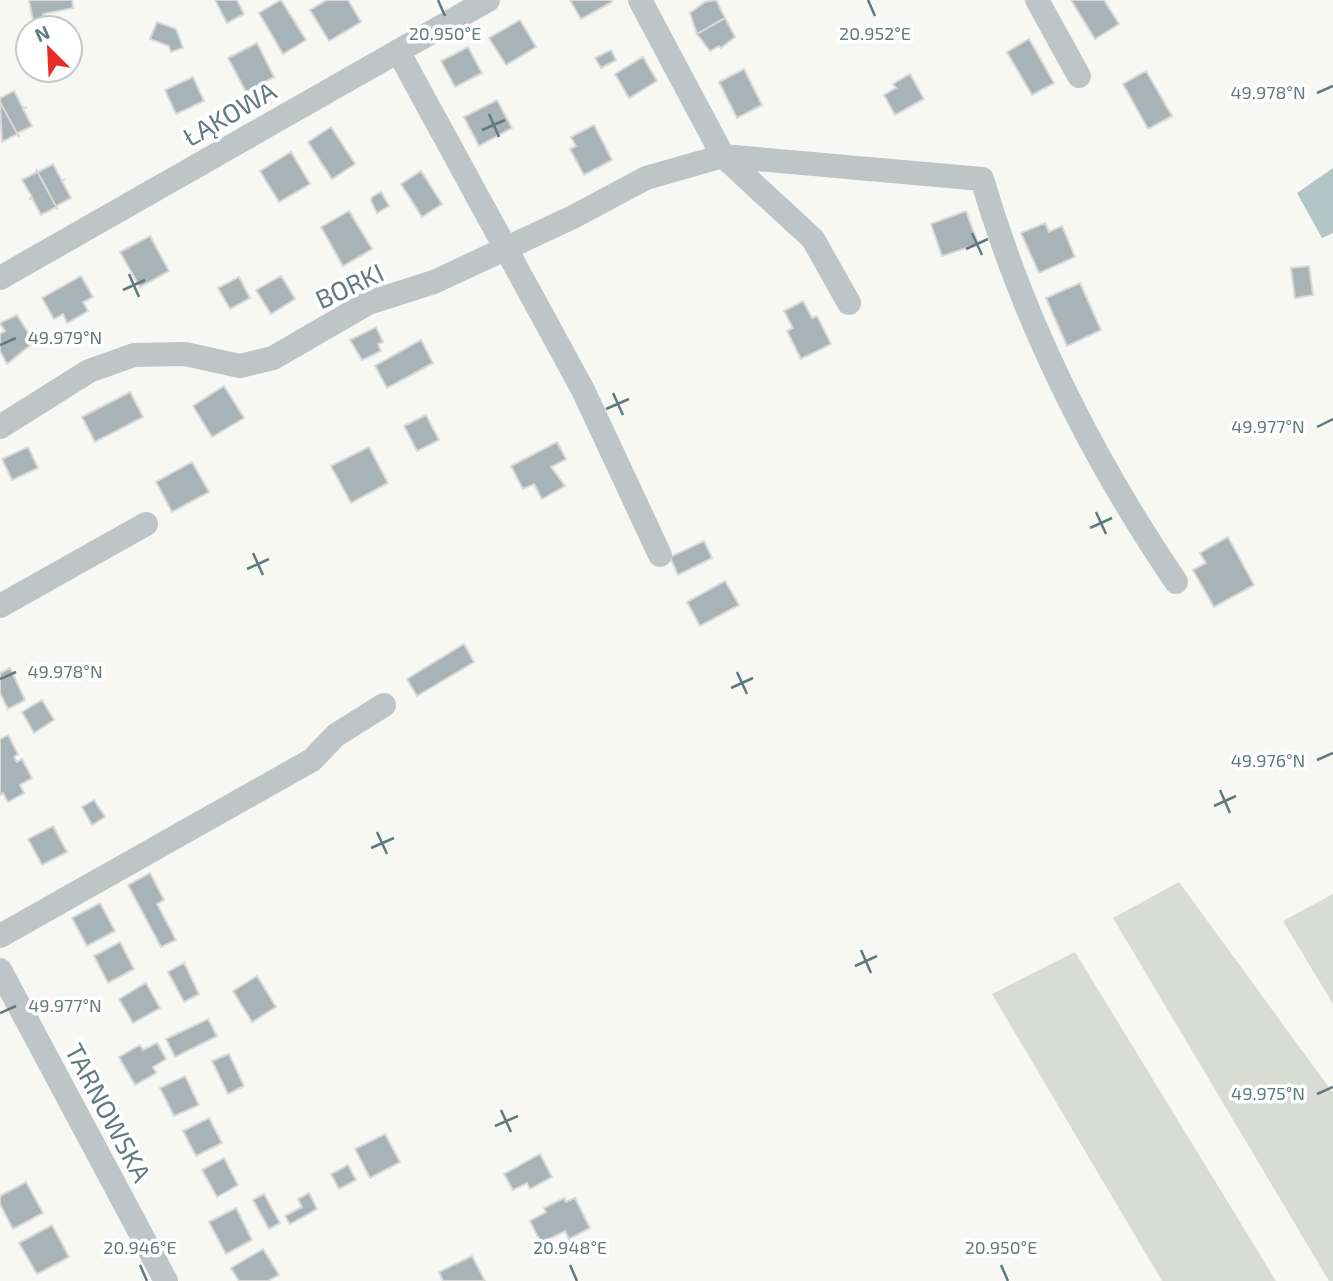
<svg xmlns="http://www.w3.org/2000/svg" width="1333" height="1281" font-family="'Exo 2',sans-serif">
<rect width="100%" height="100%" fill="#f7f7f4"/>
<path fill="#d8dcd3" d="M 1179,882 L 1333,1093 L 1333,1281 L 1329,1281 L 1113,918 Z
M 1333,894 L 1333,1004 L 1283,921 Z
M 1075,952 L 1276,1281 L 1162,1281 L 992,994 Z"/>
<path fill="#b3c6c6" d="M 1333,168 L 1333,233 L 1322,238 L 1297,193 Z"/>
<path fill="#a7b3b6" stroke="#d9d8d7" stroke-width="2" d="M 29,0 L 72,0 L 73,8 L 43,14 L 44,18 L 33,20 Z
M 215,0 L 237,0 L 244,14 L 227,23 Z
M 281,0 L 306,40 L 283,54 L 259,13 Z
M 327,0 L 348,0 L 361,22 L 329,41 L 310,10 Z
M 570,0 L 611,0 L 612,2 L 581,19 Z
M 716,0 L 725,18 L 697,34 L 690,13 L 705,2 Z
M 1071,0 L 1104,0 L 1119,24 L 1095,39 Z
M 725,18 L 735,37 L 721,48 L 719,46 L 710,51 L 697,34 Z
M 520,20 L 536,47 L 506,65 L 489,38 Z
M 157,22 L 176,29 L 183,48 L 171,52 L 169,46 L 150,39 Z
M 1029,39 L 1054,83 L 1032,95 L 1007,52 Z
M 257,43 L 274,77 L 246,92 L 228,58 Z
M 468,47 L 482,73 L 455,87 L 441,61 Z
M 611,50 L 616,60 L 601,68 L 595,58 Z
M 643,57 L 657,81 L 629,98 L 615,74 Z
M 744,69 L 762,105 L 737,118 L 719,82 Z
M 1146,71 L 1172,116 L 1148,129 L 1123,84 Z
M 910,74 L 924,99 L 895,115 L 884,95 L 896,88 L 893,84 Z
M 193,77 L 204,101 L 176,114 L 165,90 Z
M 14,91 L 23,108 L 27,107 L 23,109 L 32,126 L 17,133 L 19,137 L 0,102 L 0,98 Z
M 497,100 L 512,128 L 479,146 L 464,117 Z
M 0,102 L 19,137 L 17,134 L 2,142 Z
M 594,125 L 612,160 L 584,175 L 570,149 L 576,146 L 571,137 Z
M 331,127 L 355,164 L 332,179 L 308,142 Z
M 291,152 L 310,184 L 279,202 L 260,171 Z
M 53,164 L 62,181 L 65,179 L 62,181 L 71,198 L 56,206 L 58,210 L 36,169 L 38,172 Z
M 36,169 L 58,210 L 56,207 L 41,215 L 32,198 L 29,199 L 32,197 L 22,180 L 37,172 Z
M 421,171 L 442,204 L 422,217 L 401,184 Z
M 381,192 L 389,206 L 377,213 L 371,201 L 372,197 Z
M 349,211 L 372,249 L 343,266 L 321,227 Z
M 966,211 L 978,244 L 942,256 L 931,224 Z
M 1045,223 L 1049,232 L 1062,226 L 1075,257 L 1039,273 L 1021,233 Z
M 150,236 L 169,271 L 140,287 L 120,252 Z
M 1309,266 L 1313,295 L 1295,298 L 1291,268 Z
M 81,276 L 93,297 L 83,302 L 88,311 L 67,323 L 63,314 L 54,319 L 42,298 Z
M 281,276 L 295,299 L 271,314 L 256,290 Z
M 239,277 L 250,298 L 230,309 L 218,288 Z
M 1080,283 L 1101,330 L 1067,346 L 1046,298 Z
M 803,301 L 812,318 L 817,316 L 831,344 L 801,359 L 787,331 L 793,328 L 784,311 Z
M 17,315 L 34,342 L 7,364 L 0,351 L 0,334 L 5,331 L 0,323 Z
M 376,327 L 383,342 L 378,344 L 381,351 L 362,360 L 350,340 Z
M 421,340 L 433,363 L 387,388 L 375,366 Z
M 224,386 L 244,418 L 212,437 L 193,406 Z
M 130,392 L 143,417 L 95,442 L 82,417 Z
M 426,415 L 439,440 L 417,451 L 404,426 Z
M 557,442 L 566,459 L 551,467 L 565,486 L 542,499 L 534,484 L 523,489 L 511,466 Z
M 28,447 L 38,468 L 12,480 L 2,459 Z
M 369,447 L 388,483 L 351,503 L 331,466 Z
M 192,462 L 209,492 L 172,512 L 156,482 Z
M 1228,537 L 1254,585 L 1214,607 L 1193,570 L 1206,563 L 1200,553 Z
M 704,541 L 712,558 L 678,575 L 670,557 Z
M 725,581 L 739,605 L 700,626 L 687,602 Z
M 464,644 L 474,662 L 417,696 L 407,679 Z
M 10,668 L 25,700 L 8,709 L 0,693 L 0,673 Z
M 42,700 L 54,720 L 34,733 L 22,712 Z
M 8,735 L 18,754 L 14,757 L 17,762 L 22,759 L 32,778 L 20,785 L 24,793 L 8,802 L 3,793 L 0,795 L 0,739 Z
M 94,800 L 105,817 L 92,825 L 82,807 Z
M 53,826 L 67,852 L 42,865 L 28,839 Z
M 150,873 L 164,900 L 157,904 L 176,940 L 161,947 L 128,885 Z
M 100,903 L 115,931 L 87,946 L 72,918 Z
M 120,942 L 134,969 L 108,983 L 94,956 Z
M 184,963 L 199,994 L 184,1002 L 168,972 Z
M 257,976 L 276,1007 L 252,1022 L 233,991 Z
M 146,983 L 160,1008 L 133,1023 L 119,999 Z
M 208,1019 L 217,1036 L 175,1057 L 166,1039 Z
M 157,1043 L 166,1059 L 153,1067 L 156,1073 L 135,1085 L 119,1057 L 140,1045 L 143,1050 Z
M 229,1054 L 244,1086 L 228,1094 L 212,1061 Z
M 185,1076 L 199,1105 L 174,1116 L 160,1088 Z
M 209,1118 L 222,1143 L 196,1156 L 183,1131 Z
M 385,1134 L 400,1162 L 370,1178 L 355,1149 Z
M 540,1154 L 552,1177 L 530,1189 L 527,1183 L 513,1190 L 504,1174 Z
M 224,1158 L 238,1185 L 217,1197 L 202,1170 Z
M 348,1165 L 356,1180 L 339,1189 L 331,1174 Z
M 26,1182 L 43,1213 L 13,1229 L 0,1204 L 0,1196 Z
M 309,1193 L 317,1209 L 290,1224 L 285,1216 L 302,1207 L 298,1199 Z
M 264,1194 L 280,1223 L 269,1229 L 253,1200 Z
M 564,1198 L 566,1202 L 575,1198 L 590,1228 L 569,1239 L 565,1231 L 541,1243 L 530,1221 L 546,1212 L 544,1208 Z
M 236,1208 L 252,1240 L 226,1254 L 209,1222 Z
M 52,1225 L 69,1257 L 37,1274 L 19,1243 Z
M 263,1249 L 279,1275 L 268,1281 L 239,1281 L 231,1268 Z
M 472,1256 L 485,1281 L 443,1281 L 439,1272 Z"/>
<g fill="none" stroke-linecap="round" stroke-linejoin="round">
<path stroke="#bec5c7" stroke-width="24" d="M 640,0 L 723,156 L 813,239 L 849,303
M 1037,0 L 1079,76
M 398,51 L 583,390 L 660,555
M 0,278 L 488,0
M 0,427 L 89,371 L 134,355 L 185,354 L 240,366 L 273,358 L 368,303 L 434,282 L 573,217 L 646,178 L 723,156 L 982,179 C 1024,322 1092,458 1176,582
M 0,606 L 146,524
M 0,936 L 312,760 L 336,735 L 384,705
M 0,970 L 166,1281"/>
</g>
<path fill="none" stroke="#627980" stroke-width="2.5" d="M 438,0 L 445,16M 868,0 L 875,16M 1317,93 L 1333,86M 489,114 L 499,137M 482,130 L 505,120M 972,233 L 982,255M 966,249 L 988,239M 129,274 L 139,297M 123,290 L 145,280M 0,345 L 16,338M 613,393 L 623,415M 606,409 L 629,399M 1317,427 L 1333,419M 1096,512 L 1106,534M 1090,528 L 1112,518M 253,553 L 263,575M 247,569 L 269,559M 737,672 L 747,694M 0,679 L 16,672M 731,688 L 753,678M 1317,760 L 1333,753M 1220,790 L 1230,813M 1214,806 L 1236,796M 377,832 L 387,854M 371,848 L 394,838M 861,950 L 871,973M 855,966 L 877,956M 0,1013 L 16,1006M 1317,1094 L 1333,1087M 501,1110 L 511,1132M 495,1126 L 518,1116M 140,1265 L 147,1281M 570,1265 L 577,1281M 1001,1265 L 1008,1281"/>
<g text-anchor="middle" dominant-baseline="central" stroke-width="7" stroke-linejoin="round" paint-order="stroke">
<g font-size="26" fill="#627980" stroke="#fff">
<text transform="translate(229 113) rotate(-30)">ŁĄKOWA</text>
<text transform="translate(349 285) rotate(-25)">BORKI</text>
<text transform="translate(109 1112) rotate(62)">TARNOWSKA</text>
</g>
</g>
<g font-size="18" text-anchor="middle" fill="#627980" stroke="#fff" stroke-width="7" stroke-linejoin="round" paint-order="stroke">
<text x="445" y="40">20.950°E</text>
<text x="875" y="40">20.952°E</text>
<text x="1268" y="99">49.978°N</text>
<text x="65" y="344">49.979°N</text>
<text x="1268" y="433">49.977°N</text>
<text x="65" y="678">49.978°N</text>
<text x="1268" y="767">49.976°N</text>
<text x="65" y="1012">49.977°N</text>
<text x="1268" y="1100">49.975°N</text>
<text x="140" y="1254">20.946°E</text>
<text x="570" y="1254">20.948°E</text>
<text x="1001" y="1254">20.950°E</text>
</g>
<g transform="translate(49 49) rotate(336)"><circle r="33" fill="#ffffff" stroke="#c0c9cc" stroke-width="2"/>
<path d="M0-5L12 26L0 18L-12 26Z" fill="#e72b25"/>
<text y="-10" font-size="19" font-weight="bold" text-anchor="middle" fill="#627980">N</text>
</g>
</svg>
